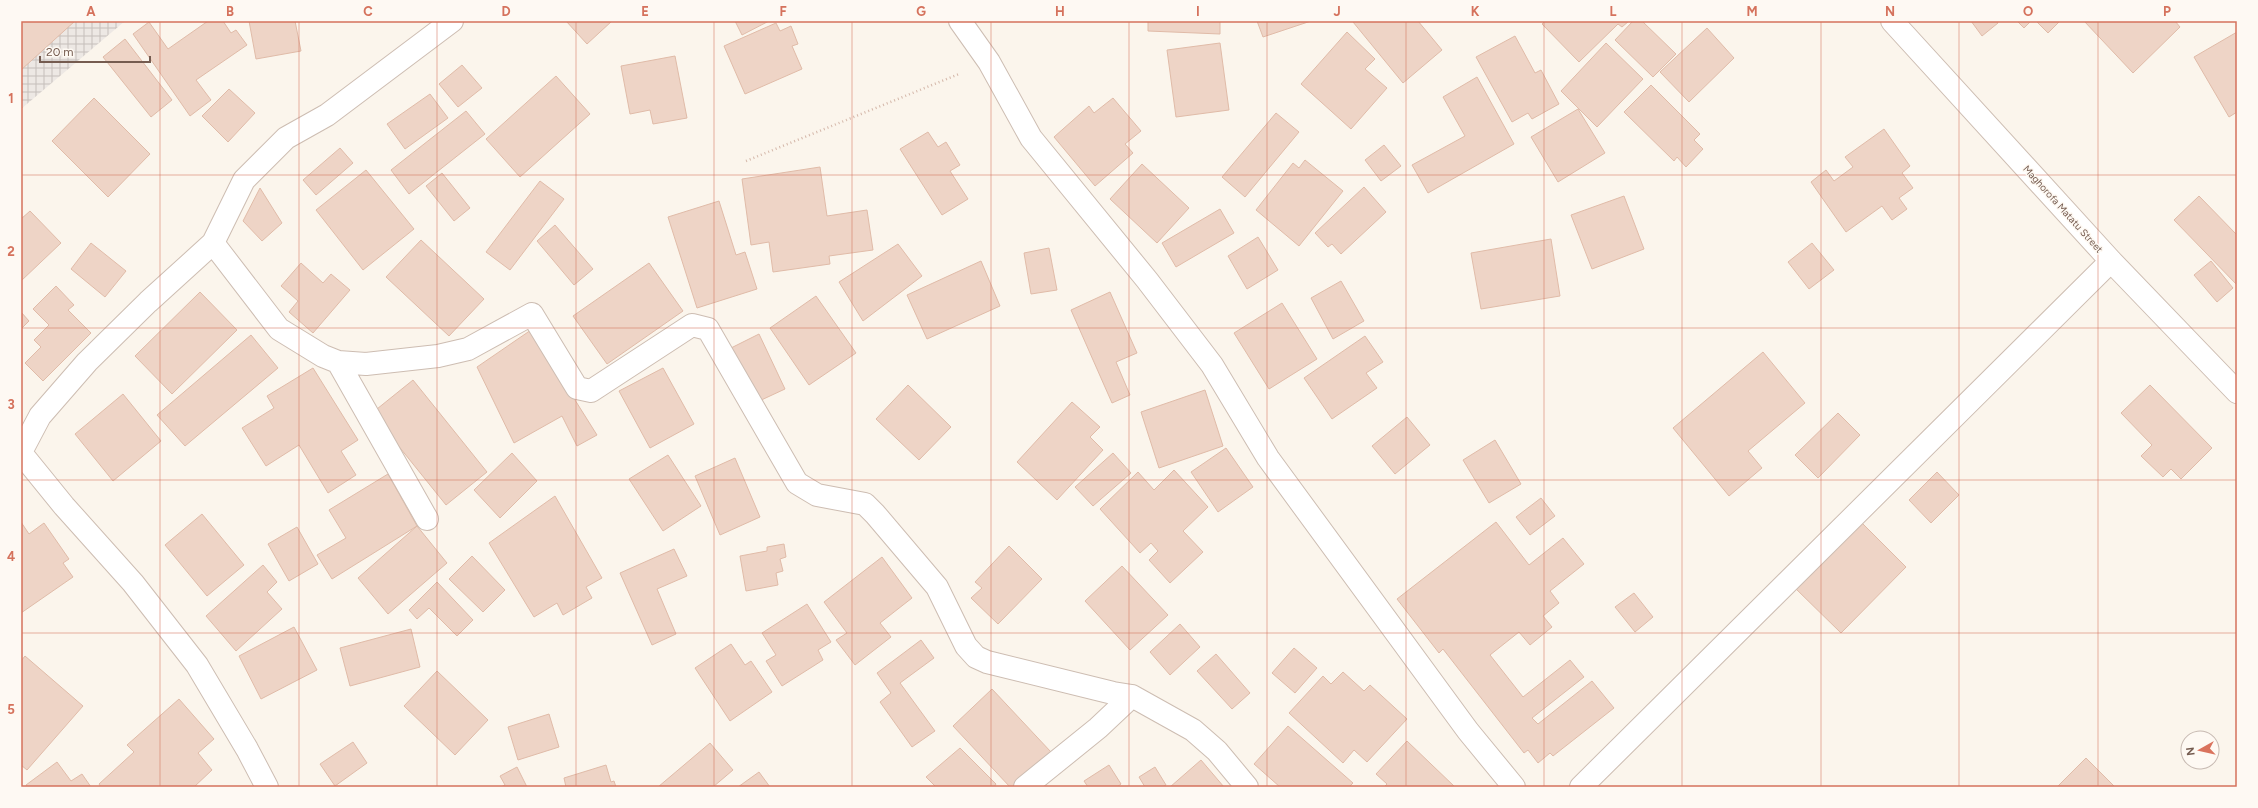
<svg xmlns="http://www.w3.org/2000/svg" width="2258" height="808" font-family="Figtree,sans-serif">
<defs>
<pattern id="industrial-grid" width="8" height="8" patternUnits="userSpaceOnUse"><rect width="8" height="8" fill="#ede8e4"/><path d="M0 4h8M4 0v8" fill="none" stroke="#c5bfbb"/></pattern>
</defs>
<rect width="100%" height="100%" fill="#fbf5ec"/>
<path fill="url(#industrial-grid)" d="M 21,21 L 125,21 L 21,109 Z"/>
<path fill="#eed4c6" stroke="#e0bba8" d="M 21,21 L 75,21 L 21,70 Z
M 208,21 L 223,21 L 231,33 L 236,30 L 247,45 L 196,80 L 211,100 L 190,116 L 133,34 L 149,22 L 168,49 Z
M 249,21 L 295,21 L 301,51 L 256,59 Z
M 566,21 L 612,21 L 587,44 Z
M 735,21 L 769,21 L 742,35 Z
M 1148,21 L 1220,21 L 1220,34 L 1148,31 Z
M 1257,21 L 1311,21 L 1263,37 Z
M 1354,21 L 1418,21 L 1442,50 L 1403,83 L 1353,22 Z
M 1545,21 L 1629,21 L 1622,27 L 1618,24 L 1579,62 L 1542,24 Z
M 1633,21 L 1642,21 L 1676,54 L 1653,77 L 1615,40 Z
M 1971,21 L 1997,21 L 1998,23 L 1982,36 Z
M 2017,21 L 2031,21 L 2024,28 Z
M 2036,21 L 2060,21 L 2048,33 Z
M 2084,21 L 2175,21 L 2180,27 L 2133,73 Z
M 776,23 L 780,31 L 791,26 L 798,44 L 792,46 L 802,69 L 745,94 L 724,46 Z
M 1707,28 L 1734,58 L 1689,102 L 1660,72 Z
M 1347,32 L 1375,59 L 1365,69 L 1387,88 L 1351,129 L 1301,84 Z
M 2237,32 L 2237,112 L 2229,117 L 2194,57 Z
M 1515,36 L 1535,73 L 1541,70 L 1559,104 L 1532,119 L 1528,113 L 1512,122 L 1476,57 Z
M 125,39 L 172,100 L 151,117 L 103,57 Z
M 1220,43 L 1229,110 L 1176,117 L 1167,50 Z
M 1606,43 L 1643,79 L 1597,127 L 1561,91 Z
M 675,56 L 687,118 L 653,124 L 650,110 L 630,114 L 621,66 Z
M 462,65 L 482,88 L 458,107 L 439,84 Z
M 556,76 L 590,114 L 520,177 L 486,139 Z
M 1477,77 L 1514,144 L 1428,193 L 1412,165 L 1465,136 L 1443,97 Z
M 1651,85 L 1700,134 L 1694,140 L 1703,149 L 1686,167 L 1677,157 L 1674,161 L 1624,112 Z
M 229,89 L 255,113 L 228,142 L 202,116 Z
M 430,94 L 448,118 L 405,149 L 387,124 Z
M 94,98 L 150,154 L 108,197 L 52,141 Z
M 1113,98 L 1141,131 L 1125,144 L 1133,153 L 1095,186 L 1054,137 L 1089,106 L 1094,113 Z
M 1578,109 L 1605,153 L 1558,182 L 1531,137 Z
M 466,111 L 485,134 L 409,194 L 391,170 Z
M 1276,113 L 1299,132 L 1245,197 L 1222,177 Z
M 1884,129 L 1910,166 L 1902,173 L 1913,188 L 1899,198 L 1907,209 L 1892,220 L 1882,206 L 1846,232 L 1811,182 L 1826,170 L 1834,181 L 1853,167 L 1845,157 Z
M 928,132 L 938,147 L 946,142 L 960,165 L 950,171 L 968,199 L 942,215 L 900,149 Z
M 1384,145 L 1401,166 L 1381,181 L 1365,160 Z
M 340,148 L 353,163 L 316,195 L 303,180 Z
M 1305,160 L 1343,191 L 1299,246 L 1256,210 L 1293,163 L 1299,168 Z
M 1142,164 L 1189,208 L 1157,243 L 1110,199 Z
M 820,167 L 827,216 L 867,210 L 873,250 L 829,256 L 830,264 L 773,272 L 769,242 L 751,245 L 742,179 Z
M 366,170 L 414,229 L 363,270 L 316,210 Z
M 442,173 L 470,208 L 454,221 L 426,186 Z
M 540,181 L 564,199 L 510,270 L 486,252 Z
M 1364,187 L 1386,212 L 1341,254 L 1332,244 L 1328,247 L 1315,233 Z
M 260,188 L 282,223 L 262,241 L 243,221 Z
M 1624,196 L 1644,249 L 1592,269 L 1571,215 Z
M 2199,196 L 2237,235 L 2237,285 L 2174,220 Z
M 719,201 L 736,255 L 745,252 L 757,289 L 697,308 L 668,217 Z
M 1220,209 L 1234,233 L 1176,267 L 1162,243 Z
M 30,211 L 61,243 L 21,281 L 21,219 Z
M 555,225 L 593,269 L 574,285 L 537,241 Z
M 1258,237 L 1278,270 L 1247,289 L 1228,256 Z
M 1551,239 L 1560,296 L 1481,309 L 1471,253 Z
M 421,240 L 484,299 L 449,336 L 386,277 Z
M 91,243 L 126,271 L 105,297 L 71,269 Z
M 1812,243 L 1834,270 L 1809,289 L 1788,262 Z
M 898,244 L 922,276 L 863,321 L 839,282 Z
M 1049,248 L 1057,290 L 1031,294 L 1024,253 Z
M 981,261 L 1000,306 L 927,339 L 907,295 Z
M 2211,261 L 2233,288 L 2217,302 L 2194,275 Z
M 301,263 L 323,283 L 331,274 L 350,290 L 313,333 L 289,312 L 298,301 L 281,286 Z
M 649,263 L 683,311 L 607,364 L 573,316 Z
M 1341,281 L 1364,321 L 1333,339 L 1311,298 Z
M 56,286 L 74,305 L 68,310 L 91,333 L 43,381 L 25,363 L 41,347 L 34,340 L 49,325 L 33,309 Z
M 200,292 L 237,330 L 172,394 L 135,356 Z
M 1110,292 L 1137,353 L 1116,362 L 1130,395 L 1112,403 L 1071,310 Z
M 816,296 L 856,353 L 809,385 L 770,328 Z
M 1282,303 L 1317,359 L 1269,389 L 1234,333 Z
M 21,312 L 29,321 L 21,329 Z
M 531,330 L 597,435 L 577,446 L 562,416 L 514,443 L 477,367 Z
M 759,334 L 785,389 L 757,402 L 731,348 Z
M 251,335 L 278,368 L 185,446 L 157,415 Z
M 1365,336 L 1383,362 L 1366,373 L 1377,388 L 1332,419 L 1304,378 Z
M 1763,352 L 1805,403 L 1748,451 L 1762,468 L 1729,496 L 1673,428 Z
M 313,368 L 358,440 L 341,451 L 356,475 L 328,493 L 299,445 L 266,466 L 242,428 L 274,408 L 267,396 Z
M 663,368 L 694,424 L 650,448 L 619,391 Z
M 413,380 L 487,472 L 446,505 L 372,413 Z
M 908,385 L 951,427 L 919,460 L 876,419 Z
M 2150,385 L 2212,448 L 2181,479 L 2171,469 L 2163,477 L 2141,456 L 2152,445 L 2121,413 Z
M 1205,390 L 1223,446 L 1159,468 L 1141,412 Z
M 123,394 L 161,441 L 113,481 L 75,434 Z
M 1072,402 L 1100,427 L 1090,437 L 1103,450 L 1057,500 L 1017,462 Z
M 1838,413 L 1860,435 L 1818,478 L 1795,455 Z
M 1407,417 L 1430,445 L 1395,474 L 1372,446 Z
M 1495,440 L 1521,484 L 1489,503 L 1463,460 Z
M 1226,448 L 1253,487 L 1218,512 L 1191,472 Z
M 512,453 L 537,481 L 500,518 L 474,490 Z
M 1113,453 L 1131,473 L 1093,506 L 1075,487 Z
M 668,455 L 701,506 L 663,531 L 629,479 Z
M 735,458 L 760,517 L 720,535 L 695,476 Z
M 1174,470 L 1208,507 L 1183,531 L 1203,552 L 1170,583 L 1149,560 L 1158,551 L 1151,543 L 1140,553 L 1100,509 L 1138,472 L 1154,490 Z
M 1937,472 L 1959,495 L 1931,523 L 1909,500 Z
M 388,474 L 417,526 L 332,579 L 317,555 L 346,538 L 329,510 Z
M 555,496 L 602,578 L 586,587 L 592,598 L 563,615 L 557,603 L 534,617 L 489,543 Z
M 1541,498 L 1555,516 L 1530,535 L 1516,517 Z
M 202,514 L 244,565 L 207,596 L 165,545 Z
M 1859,520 L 1906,567 L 1841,633 L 1794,587 Z
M 21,522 L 29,534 L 44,523 L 69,559 L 63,563 L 73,577 L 21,613 Z
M 1496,522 L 1529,565 L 1563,538 L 1584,564 L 1550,591 L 1559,603 L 1543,616 L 1552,627 L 1530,645 L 1519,632 L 1490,655 L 1523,697 L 1570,660 L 1584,677 L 1532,718 L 1538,724 L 1592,681 L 1614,708 L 1553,756 L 1550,753 L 1538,763 L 1528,750 L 1524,753 L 1443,649 L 1439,653 L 1397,599 Z
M 417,526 L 447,563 L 388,614 L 358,578 Z
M 297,527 L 318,564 L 289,581 L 268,544 Z
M 784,544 L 786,557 L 780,559 L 783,571 L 776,573 L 778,585 L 746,591 L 740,556 L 767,551 L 767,547 Z
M 1009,546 L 1042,579 L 998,624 L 971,598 L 982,588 L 975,582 Z
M 674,549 L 687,576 L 657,589 L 676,634 L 652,645 L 620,573 Z
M 472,556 L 505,590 L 483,612 L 449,579 Z
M 882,557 L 912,598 L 880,623 L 891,637 L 855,665 L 836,640 L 847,633 L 824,602 Z
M 263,565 L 277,582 L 267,592 L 282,609 L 236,651 L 206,616 Z
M 1122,566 L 1168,615 L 1130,650 L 1085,601 Z
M 437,582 L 473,620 L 457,636 L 429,608 L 417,619 L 409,610 Z
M 1634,593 L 1653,617 L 1635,632 L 1615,607 Z
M 807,604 L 831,642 L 818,650 L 823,660 L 782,686 L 766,661 L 776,655 L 762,633 Z
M 1180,624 L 1200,647 L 1170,675 L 1150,652 Z
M 294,627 L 317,670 L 261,699 L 239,656 Z
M 411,629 L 420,667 L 350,686 L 340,648 Z
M 921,640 L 934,658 L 900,683 L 935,731 L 912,747 L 880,702 L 891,693 L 877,673 Z
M 731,644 L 745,665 L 751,661 L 772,692 L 730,721 L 695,668 Z
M 1294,648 L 1317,668 L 1295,693 L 1272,673 Z
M 1216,654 L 1250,693 L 1232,709 L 1197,671 Z
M 25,656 L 83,706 L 27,770 L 21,765 L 21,661 Z
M 437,671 L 488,720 L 455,755 L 404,706 Z
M 1343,672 L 1364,691 L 1370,685 L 1407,719 L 1367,762 L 1354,750 L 1343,763 L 1289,713 L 1323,676 L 1331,684 Z
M 992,689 L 1051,752 L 1015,787 L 1010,787 L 953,726 Z
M 179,699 L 214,739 L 198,753 L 212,770 L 194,787 L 101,787 L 99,784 L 134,752 L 127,745 Z
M 549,714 L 559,747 L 518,760 L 508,727 Z
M 1288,726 L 1353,783 L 1349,787 L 1280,787 L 1254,764 Z
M 1407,741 L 1455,787 L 1384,787 L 1387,784 L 1376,774 Z
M 353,742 L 367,763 L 335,786 L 320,764 Z
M 710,743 L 733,770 L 713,787 L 658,787 Z
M 960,748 L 996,784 L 994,787 L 936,787 L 926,777 Z
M 2086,758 L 2115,787 L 2057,787 Z
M 1201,760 L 1224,787 L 1170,787 Z
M 57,762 L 71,781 L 82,774 L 91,787 L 27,787 L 26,785 Z
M 606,765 L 611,782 L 614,781 L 616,787 L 566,787 L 564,778 Z
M 1109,765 L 1121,784 L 1117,787 L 1088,787 L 1084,781 Z
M 517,767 L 527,787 L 501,787 L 505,785 L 500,776 Z
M 1155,767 L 1166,785 L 1162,787 L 1145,787 L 1139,777 Z
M 759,772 L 770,787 L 738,787 Z"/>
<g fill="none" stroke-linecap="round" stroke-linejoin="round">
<defs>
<path id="street" d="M 960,21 L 989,62 L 1031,138 L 1147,280 L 1212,365 L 1268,458 L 1468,731 L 1514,787
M 1892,21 L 2111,261 L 2237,392
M 213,243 L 279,329 L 323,356 L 338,362 L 366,364 L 438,356 L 468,349 L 532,314 L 577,388 L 591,391 L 692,325 L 708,329 L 797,483 L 817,495 L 865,504 L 875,514 L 937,587 L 966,646 L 976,657 L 987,662 L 1113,693 L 1132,696 L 1193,730 L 1217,751 L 1247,787
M 338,362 L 427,519
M 21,452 L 40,416 L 87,362 L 148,302 L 213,243 L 244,180 L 286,138 L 327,115 L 452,21
M 21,453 L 64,506 L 133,583 L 197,665 L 247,749 L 267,787
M 1025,787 L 1098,728 L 1132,696
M 1581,787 L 2111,261"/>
</defs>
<use href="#street" stroke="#cdbdb2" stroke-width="24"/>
<path stroke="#d4b7a9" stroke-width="2.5" stroke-dasharray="1 3" stroke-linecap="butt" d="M 746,161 L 959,74"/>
<use href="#street" stroke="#fff" stroke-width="22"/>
</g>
<path fill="none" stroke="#d5725c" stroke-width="1" stroke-opacity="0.55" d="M 160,21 L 160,787M 299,21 L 299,787M 437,21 L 437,787M 576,21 L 576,787M 714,21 L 714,787M 852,21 L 852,787M 991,21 L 991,787M 1129,21 L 1129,787M 1267,21 L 1267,787M 1406,21 L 1406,787M 1544,21 L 1544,787M 1682,21 L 1682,787M 1821,21 L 1821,787M 1959,21 L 1959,787M 2098,21 L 2098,787M 21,175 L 2237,175M 21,328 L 2237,328M 21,480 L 2237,480M 21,633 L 2237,633"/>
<g text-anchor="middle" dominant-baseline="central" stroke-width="3" stroke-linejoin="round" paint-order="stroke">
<g font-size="10" fill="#755c50" stroke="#fef9f3">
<text transform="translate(2063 209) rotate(48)">Maghorofa Matatu Street</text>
</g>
</g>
<rect width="2258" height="808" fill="none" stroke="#fef9f3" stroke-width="44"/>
<g transform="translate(2200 750) rotate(262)"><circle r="19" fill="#fef9f3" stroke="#c7bab2"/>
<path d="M0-3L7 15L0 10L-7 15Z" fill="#da735d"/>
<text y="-6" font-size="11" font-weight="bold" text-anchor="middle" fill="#755c50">N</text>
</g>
<path d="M40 56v6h110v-6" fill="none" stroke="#755c50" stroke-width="2"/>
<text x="46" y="56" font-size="12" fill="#755c50" stroke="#fef9f3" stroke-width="3" paint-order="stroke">20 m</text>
<rect x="22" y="22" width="2214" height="764" fill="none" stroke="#d5725c" stroke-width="1.5"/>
<g font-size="13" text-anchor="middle" font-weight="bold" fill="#d5725c">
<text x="91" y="16">A</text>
<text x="230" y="16">B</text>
<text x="368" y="16">C</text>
<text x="506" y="16">D</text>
<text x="645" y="16">E</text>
<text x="783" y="16">F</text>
<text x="921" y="16">G</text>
<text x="1060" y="16">H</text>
<text x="1198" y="16">I</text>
<text x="1337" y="16">J</text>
<text x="1475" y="16">K</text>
<text x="1613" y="16">L</text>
<text x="1752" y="16">M</text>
<text x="1890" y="16">N</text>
<text x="2028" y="16">O</text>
<text x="2167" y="16">P</text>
<text x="11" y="103">1</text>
<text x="11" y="256">2</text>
<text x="11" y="409">3</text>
<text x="11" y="561">4</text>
<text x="11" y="714">5</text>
</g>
</svg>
